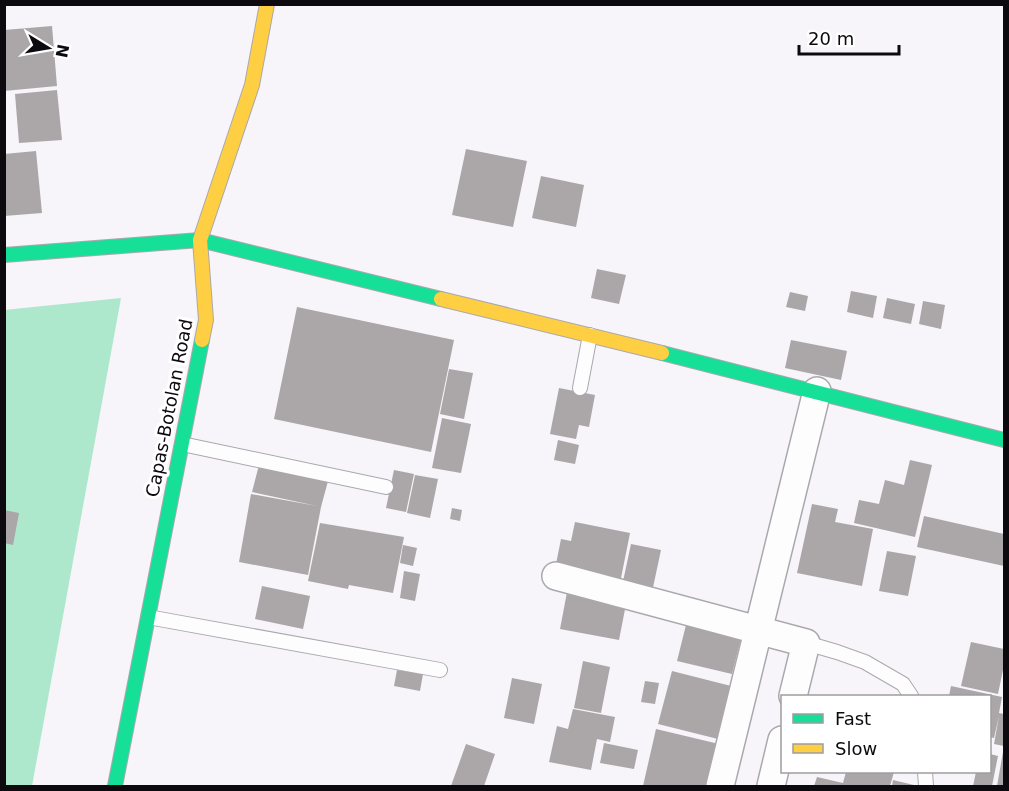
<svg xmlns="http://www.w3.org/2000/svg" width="1009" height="791" font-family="'DejaVu Sans',sans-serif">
<rect width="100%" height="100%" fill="#f7f4fa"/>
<path fill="#ade8cd" d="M 121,298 L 32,786 L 5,786 L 4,310 Z"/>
<path fill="#aba6a8" d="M 52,26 L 57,86 L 4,91 L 4,30 Z
M 57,90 L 62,140 L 19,143 L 15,94 Z
M 466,149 L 527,161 L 513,227 L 452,215 Z
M 36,151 L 42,213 L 4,216 L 4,154 Z
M 541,176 L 584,185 L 576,227 L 532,218 Z
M 597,269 L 626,275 L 619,304 L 591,298 Z
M 851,291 L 877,296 L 873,318 L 847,312 Z
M 790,292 L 808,296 L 805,311 L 786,307 Z
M 887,298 L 915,304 L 911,324 L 883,318 Z
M 923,301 L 945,305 L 941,329 L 919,324 Z
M 297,307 L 454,340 L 431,452 L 274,419 Z
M 791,340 L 847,351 L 841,380 L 785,368 Z
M 449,369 L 473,373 L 464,419 L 440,414 Z
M 559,388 L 595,395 L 589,427 L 579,425 L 576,439 L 550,434 Z
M 442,418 L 471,424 L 461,473 L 432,468 Z
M 558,440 L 579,445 L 575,464 L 554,460 Z
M 910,460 L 932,465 L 915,537 L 854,523 L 859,500 L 879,504 L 885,480 L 904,485 Z
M 259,465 L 328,481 L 321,507 L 308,575 L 239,562 L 251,494 L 317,506 L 252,492 Z
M 394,470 L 414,474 L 406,512 L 386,508 Z
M 415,475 L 438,479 L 430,518 L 407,513 Z
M 812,504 L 838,509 L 835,522 L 873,529 L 862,586 L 797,573 Z
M 452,508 L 462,510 L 460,521 L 450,519 Z
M 4,510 L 19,513 L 13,545 L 4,543 Z
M 924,516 L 1004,534 L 1004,566 L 917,547 Z
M 575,522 L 630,533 L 620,583 L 555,569 L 561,539 L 571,541 Z
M 320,523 L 404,537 L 393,593 L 349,585 L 348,589 L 308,581 Z
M 631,544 L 661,550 L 652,592 L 622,586 Z
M 403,545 L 417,548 L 413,566 L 400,563 Z
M 887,551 L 916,556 L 908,596 L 879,591 Z
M 404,571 L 420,574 L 415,601 L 400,598 Z
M 262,586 L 310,596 L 303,629 L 255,619 Z
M 568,587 L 627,599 L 619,640 L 560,629 Z
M 688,617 L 743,631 L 732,674 L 677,661 Z
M 971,642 L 1004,649 L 1004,665 L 998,694 L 961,686 Z
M 583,661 L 610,667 L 601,713 L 574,708 Z
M 397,670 L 423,674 L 420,691 L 394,686 Z
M 672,671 L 731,686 L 718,739 L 658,724 Z
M 512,678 L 542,684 L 534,724 L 504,718 Z
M 645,681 L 659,683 L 655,704 L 641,702 Z
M 951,686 L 1002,697 L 999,713 L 1004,714 L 1004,746 L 994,744 L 999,716 L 994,738 L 990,737 L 990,696 L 949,696 Z
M 573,709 L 615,717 L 610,742 L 597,739 L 591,770 L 549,762 L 557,726 L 568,729 Z
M 656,729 L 719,744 L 709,786 L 643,786 Z
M 604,743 L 638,750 L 634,769 L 600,763 Z
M 466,744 L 495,754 L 484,786 L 451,786 Z
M 1003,752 L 1004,786 L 997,786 Z
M 990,754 L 998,756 L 992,786 L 973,786 L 976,772 L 990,772 Z
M 846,772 L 894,772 L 890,786 L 814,786 L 817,777 L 843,783 Z
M 893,780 L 918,786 L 892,786 Z"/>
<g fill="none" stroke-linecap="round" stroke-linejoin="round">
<defs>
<path id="lane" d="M 580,388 L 590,335
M 182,444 L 386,487
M 148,617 L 440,670
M 806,643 L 837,652 L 865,662 L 903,684 L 911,696
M 925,772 L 926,786"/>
<path id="street" d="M 556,576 L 806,643 L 793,696
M 720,786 L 817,391
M 771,786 L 782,740"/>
<path id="fast" d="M 4,255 L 200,240 L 441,299
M 662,353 L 1004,440
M 115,786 L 202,340"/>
<path id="slow" d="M 441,299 L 662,353
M 202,340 L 206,320 L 200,240 L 252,85 L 267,4"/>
</defs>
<use href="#lane" stroke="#aaa8ad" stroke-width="16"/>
<use href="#street" stroke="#aaa8ad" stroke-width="30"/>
<use href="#fast" stroke="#aaa8ad" stroke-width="16"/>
<use href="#slow" stroke="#aaa8ad" stroke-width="16"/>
<use href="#lane" stroke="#fefdfe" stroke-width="14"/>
<use href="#street" stroke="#fefdfe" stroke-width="27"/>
<use href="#fast" stroke="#16e098" stroke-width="14"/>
<use href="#slow" stroke="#ffcf43" stroke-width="14"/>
</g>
<g text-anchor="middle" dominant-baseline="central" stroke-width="6" stroke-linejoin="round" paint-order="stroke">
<g font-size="18" fill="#0c0a0f" stroke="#fff">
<text transform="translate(169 408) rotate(-79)">Capas-Botolan Road</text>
</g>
</g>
<rect width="1009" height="791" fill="none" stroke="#0c0a0f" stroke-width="12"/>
<rect x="781" y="695" width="210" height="78" fill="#ffffff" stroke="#9e9d9f" stroke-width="1.5"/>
<rect x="793" y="714" width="30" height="9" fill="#16e098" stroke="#9e9d9f" stroke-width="1.5"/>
<text x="835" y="725" font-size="18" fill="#0c0a0f">Fast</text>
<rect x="793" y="744" width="30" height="9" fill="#ffcf43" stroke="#9e9d9f" stroke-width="1.5"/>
<text x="835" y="755" font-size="18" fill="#0c0a0f">Slow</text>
<g transform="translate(48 48) rotate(101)" stroke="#ffffff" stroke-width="4.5" paint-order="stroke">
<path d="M0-4.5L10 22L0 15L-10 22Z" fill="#0c0a0f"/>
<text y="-9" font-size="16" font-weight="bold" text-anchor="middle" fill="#0c0a0f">N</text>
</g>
<path d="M799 45v9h100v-9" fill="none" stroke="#0c0a0f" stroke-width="3"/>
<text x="808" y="45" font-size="18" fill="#0c0a0f" stroke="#ffffff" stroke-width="4.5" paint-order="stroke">20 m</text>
</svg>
